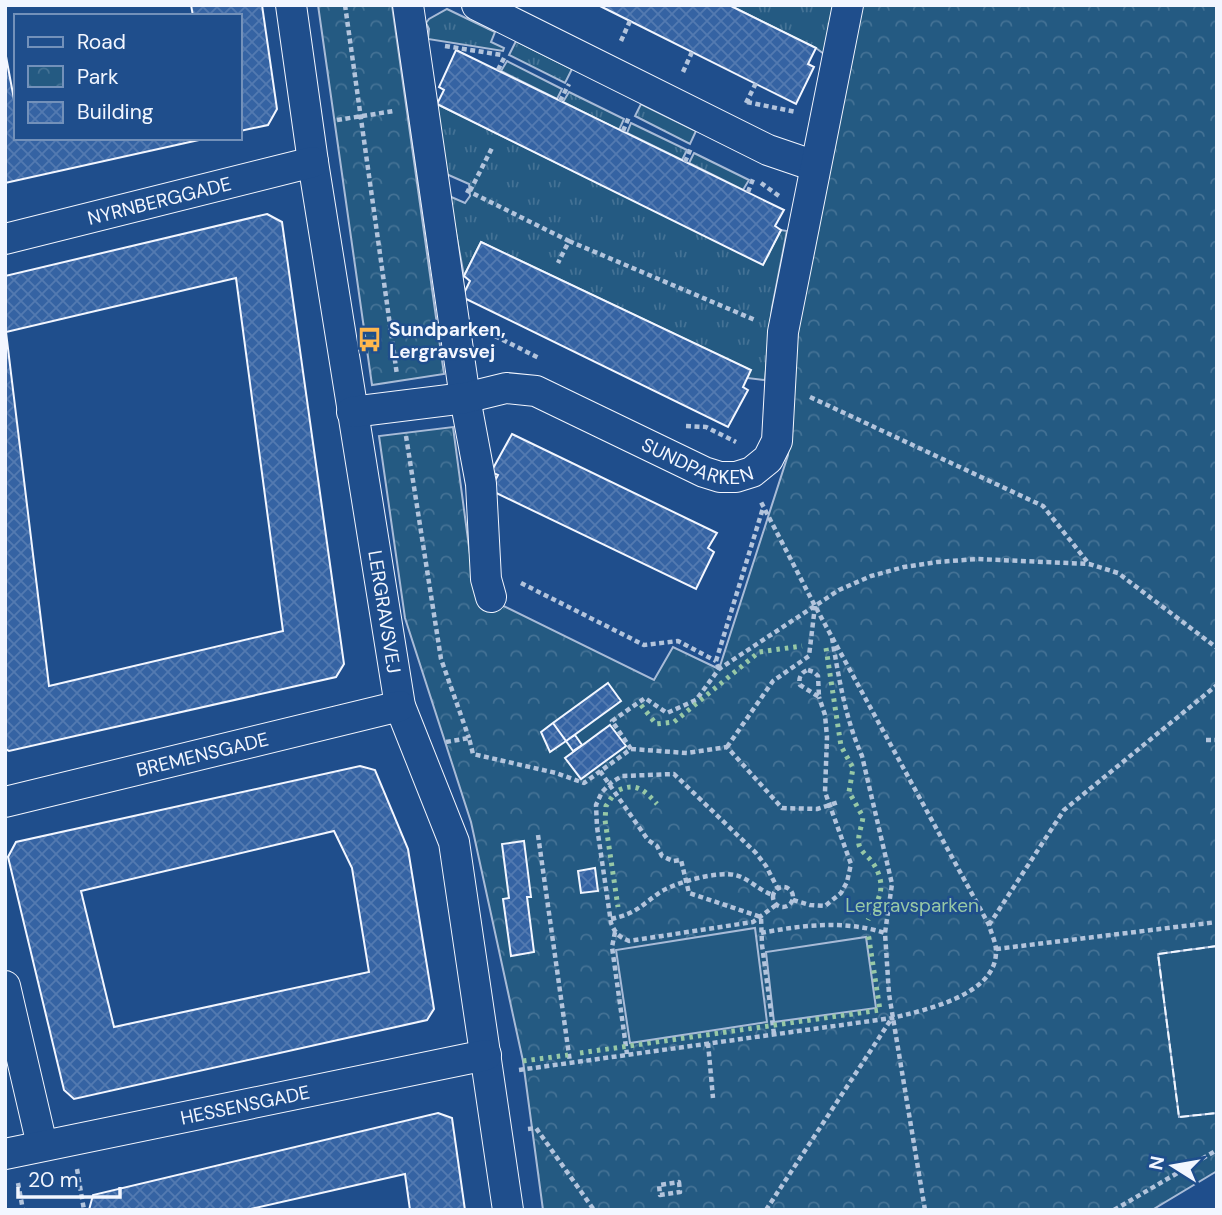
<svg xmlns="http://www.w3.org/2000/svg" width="1222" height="1215" font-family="'DM Sans',sans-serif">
<defs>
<pattern id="grass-tufts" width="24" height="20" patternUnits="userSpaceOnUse" patternTransform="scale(1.75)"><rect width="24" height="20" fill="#245a82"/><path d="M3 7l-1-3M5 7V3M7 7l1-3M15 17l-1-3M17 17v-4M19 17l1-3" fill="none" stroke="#447295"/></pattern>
<pattern id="park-crowns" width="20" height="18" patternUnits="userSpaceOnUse" patternTransform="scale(1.75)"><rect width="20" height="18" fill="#245a82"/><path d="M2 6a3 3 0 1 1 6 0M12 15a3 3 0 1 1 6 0" fill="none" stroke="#447295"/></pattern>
<pattern id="building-cross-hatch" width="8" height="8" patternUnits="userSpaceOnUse" patternTransform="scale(1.75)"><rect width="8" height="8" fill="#3563a3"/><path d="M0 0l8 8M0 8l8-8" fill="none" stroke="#537ab1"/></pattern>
</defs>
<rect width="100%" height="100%" fill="#1f4e8c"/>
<path fill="url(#grass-tufts)" stroke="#a8bbd7" stroke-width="2" d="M 729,5 L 834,5 L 824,54 L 816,48 Z
M 447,9 L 495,32 L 491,42 L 504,48 L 503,51 L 428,39 L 429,29 L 426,23 L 429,19 Z
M 516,41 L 572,69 L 565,83 L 509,55 Z
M 507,61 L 562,89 L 557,99 L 501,71 Z
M 569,92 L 624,119 L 619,130 L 563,102 Z
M 437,104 L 763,264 L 781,230 L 787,231 L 772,308 L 765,380 L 747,378 L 750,370 L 481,242 L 464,276 L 449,196 L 465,203 L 470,196 L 469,184 L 444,173 Z
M 641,104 L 696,131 L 690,144 L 635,116 Z
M 631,123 L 687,150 L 682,160 L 627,133 Z
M 694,153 L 749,180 L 743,190 L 689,163 Z"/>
<path fill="url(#park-crowns)" stroke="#a8bbd7" stroke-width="2" d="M 318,5 L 392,5 L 444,374 L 372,385 Z
M 861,5 L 1217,5 L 1217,1171 L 1152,1210 L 543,1210 L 523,1061 L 471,822 L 405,618 L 379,436 L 453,427 L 475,592 L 654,680 L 673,647 L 719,669 L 788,455 L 799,308 Z"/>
<path fill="#245a82" stroke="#a8bbd7" stroke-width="2" d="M 755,928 L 767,1022 L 630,1043 L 616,950 Z
M 866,937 L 876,1008 L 774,1022 L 766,952 Z
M 1217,946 L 1217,1113 L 1179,1117 L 1158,954 Z"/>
<path fill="url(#building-cross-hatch)" stroke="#f2f6ff" stroke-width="2" fill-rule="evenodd" d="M 191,5 L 262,5 L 277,109 L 268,125 L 240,131 L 240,16 L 193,16 Z
M 598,5 L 729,5 L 816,48 L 808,64 L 814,67 L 796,104 Z
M 456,50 L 784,210 L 775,226 L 781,230 L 763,265 L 437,104 L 444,90 L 439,87 Z
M 5,51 L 16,110 L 16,138 L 208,138 L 5,183 Z
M 267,214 L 282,222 L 344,664 L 336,677 L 9,751 L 5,749 L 5,276 ZM 236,278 L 283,631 L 49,686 L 6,332 Z
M 481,242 L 751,370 L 743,387 L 748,390 L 728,427 L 462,297 L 470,281 L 464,276 Z
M 512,434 L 717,533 L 708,548 L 714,552 L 696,589 L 490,490 L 498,475 L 491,472 Z
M 608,683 L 621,701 L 566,741 L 553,723 Z
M 553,723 L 566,741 L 550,752 L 541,732 Z
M 610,725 L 626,746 L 581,779 L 565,758 Z
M 575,735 L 582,745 L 573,751 L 566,741 Z
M 360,766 L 375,770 L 408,849 L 434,1009 L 427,1020 L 74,1099 L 64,1090 L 8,857 L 16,842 ZM 334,831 L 352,868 L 369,972 L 114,1027 L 81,891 Z
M 524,841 L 531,897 L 527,897 L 534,952 L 511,956 L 503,899 L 509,898 L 502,844 Z
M 595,868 L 598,891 L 581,893 L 578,871 Z
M 438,1113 L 452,1118 L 465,1210 L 410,1210 L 405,1174 L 246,1210 L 89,1210 L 93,1195 Z"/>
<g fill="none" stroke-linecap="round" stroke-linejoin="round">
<defs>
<g id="minor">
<path id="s1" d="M 291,5 L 313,162 L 400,706 L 454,842 L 508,1210"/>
<path d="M 408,5 L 465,398 L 481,484 L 486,579 L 491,597"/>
<path d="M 477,5 L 768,150 L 815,166"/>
<path id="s2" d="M 5,239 L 313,162"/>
<path id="s3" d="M 352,412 L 465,398 L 506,388 L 536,391 L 704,472 L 720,477 L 736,477 L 752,472 L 768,459 L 777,441 L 783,332 L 848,5"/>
<path id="s4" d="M 5,802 L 400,706"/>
<path d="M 5,986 L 42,1145"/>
<path id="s5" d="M 5,1154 L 486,1055"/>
</g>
</defs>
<use href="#minor" stroke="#f2f6ff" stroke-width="32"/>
<path stroke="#b3c4dc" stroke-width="4.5" stroke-dasharray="5 3.5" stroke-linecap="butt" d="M 345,5 L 397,375
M 621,41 L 630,21
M 445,46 L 502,55
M 498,70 L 505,56
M 683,72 L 692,52
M 560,101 L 569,84
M 747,102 L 796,112
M 746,103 L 756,83
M 337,120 L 394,111
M 623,131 L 629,117
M 685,162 L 691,148
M 761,183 L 779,196
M 466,190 L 569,241 L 558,263
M 470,191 L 493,146
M 748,192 L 753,179
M 569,241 L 755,320
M 487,335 L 491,334 L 539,358
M 810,397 L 1043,506 L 1089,564
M 686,426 L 706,427 L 736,442
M 406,436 L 441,659 L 469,738
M 521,583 L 644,645 L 678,641 L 716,661
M 832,638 C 839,678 845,718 862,756 L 892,884 L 885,933 L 889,994 L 925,1210
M 719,669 L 716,661 L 763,508
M 808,670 L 814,672 L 818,676 L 819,697 L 800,685 C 798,678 801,672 808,670 Z
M 1206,740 L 1217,740
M 446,742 L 469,738 L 473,754 L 556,773 L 584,783 L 631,749 L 612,721 L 645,698 L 667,713 L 696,700 L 719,669 L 839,590 L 871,576 L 904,567 L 937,562 L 978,559 L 1089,564 L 1118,573 L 1217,648
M 727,747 L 773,681 L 809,656 L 815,606
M 631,749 L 687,753 L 727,747 L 782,808 L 817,809 L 839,802
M 600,771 L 648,840 L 657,846 L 662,856 L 673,861 L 681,860 L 689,893 L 761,917 L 762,945 L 774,1034
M 538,835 L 570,1062
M773 897a10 10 0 1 1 20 0a10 10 0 1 1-20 0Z
M 793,900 L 810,905 L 825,906 L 841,893 L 847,882 L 851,864 L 825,792 L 827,737 L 825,715 L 819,697
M 776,905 L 753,922 L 629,941 C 619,937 615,933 611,923 L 597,827 L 596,805 L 602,792 L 612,782 L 622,776 L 674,774 L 756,853 L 766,866 L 778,889
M 611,919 C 638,913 641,905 662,891 C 678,882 717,871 735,875 C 749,878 759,891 773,895
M 989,925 L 1064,810 L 1217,685
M 615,932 L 612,947 L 627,1054
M 761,933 C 802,925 845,920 885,933
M 996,949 L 1217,922
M 708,1043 L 713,1098
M 519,1070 L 892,1018 C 925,1010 997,995 996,951 C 996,942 991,933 989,925 L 815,606 L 761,502
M 528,1129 L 536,1128 L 594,1210
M 77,1169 L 84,1210
M 679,1182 L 680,1192 L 660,1195 L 659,1185 Z
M 18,1183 L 23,1210
M 766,1210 L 892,1018
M 1114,1210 L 1217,1150"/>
<use href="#minor" stroke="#1f4e8c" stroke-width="30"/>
<path stroke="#97c8a6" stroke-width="5" stroke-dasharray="3.5 5" stroke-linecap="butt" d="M 826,648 L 841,746 L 853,768 L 849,792 L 863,817 C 862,826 857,837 859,845 C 861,852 869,857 873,863 C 888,887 879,898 868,920
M 641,705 L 656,724 L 674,722 L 759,652 L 802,646
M 619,790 C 637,782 645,791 657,804
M 612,797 L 606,806 L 605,820 L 618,907
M 580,1053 L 880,1010 L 868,933
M 523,1061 L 568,1055"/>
<path stroke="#f2f6ff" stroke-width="2" stroke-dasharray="9 3.5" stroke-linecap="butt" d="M 1217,946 L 1158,954 L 1179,1117 L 1217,1113"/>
</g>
<defs>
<symbol id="bus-bare" viewBox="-9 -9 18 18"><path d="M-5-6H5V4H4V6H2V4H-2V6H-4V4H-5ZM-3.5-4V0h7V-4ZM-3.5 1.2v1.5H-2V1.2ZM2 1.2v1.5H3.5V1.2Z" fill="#ffb74d" stroke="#1f4e8c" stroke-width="2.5" paint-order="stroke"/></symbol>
</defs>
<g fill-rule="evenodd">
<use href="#bus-bare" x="352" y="322" width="35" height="35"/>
</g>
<g text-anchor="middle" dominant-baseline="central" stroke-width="5" stroke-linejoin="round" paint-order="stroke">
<g font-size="19" fill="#f2f6ff" stroke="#1f4e8c">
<text stroke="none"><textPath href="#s2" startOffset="159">NYRNBERGGADE</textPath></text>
<text stroke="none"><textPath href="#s3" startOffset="364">SUNDPARKEN</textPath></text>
<text stroke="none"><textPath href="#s1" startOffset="614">LERGRAVSVEJ</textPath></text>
<text stroke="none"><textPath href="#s4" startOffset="203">BREMENSGADE</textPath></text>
<text stroke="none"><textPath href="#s5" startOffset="245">HESSENSGADE</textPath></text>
</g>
<g font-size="19" font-weight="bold" fill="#f2f6ff" stroke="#1f4e8c" text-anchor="start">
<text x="389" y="329">Sundparken,<tspan x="389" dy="22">Lergravsvej</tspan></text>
</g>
<g font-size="19" fill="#97c8a6" stroke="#1f4e8c">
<text x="912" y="905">Lergravsparken</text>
</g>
</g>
<rect width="1222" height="1215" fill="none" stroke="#f2f6ff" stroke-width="14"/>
<rect x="14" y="14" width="228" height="126" fill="#1f4e8c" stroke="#7391ba" stroke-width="2"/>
<rect x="28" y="37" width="35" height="10" fill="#1f4e8c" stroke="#7391ba" stroke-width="2"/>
<text x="77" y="49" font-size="21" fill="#f2f6ff">Road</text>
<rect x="28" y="66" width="35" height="21" fill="url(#park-crowns)" stroke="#7391ba" stroke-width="2"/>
<text x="77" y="84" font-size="21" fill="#f2f6ff">Park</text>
<rect x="28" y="102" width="35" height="21" fill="url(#building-cross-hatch)" stroke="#7391ba" stroke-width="2"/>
<text x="77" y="119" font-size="21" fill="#f2f6ff">Building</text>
<g transform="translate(1173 1166) rotate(281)" stroke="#1f4e8c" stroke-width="5" paint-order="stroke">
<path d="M0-5L12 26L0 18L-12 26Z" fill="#f2f6ff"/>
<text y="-10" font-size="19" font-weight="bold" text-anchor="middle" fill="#f2f6ff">N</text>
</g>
<path d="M18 1187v10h102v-10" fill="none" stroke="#f2f6ff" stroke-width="3.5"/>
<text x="28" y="1187" font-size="21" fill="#f2f6ff" stroke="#1f4e8c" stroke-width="5" paint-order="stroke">20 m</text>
</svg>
